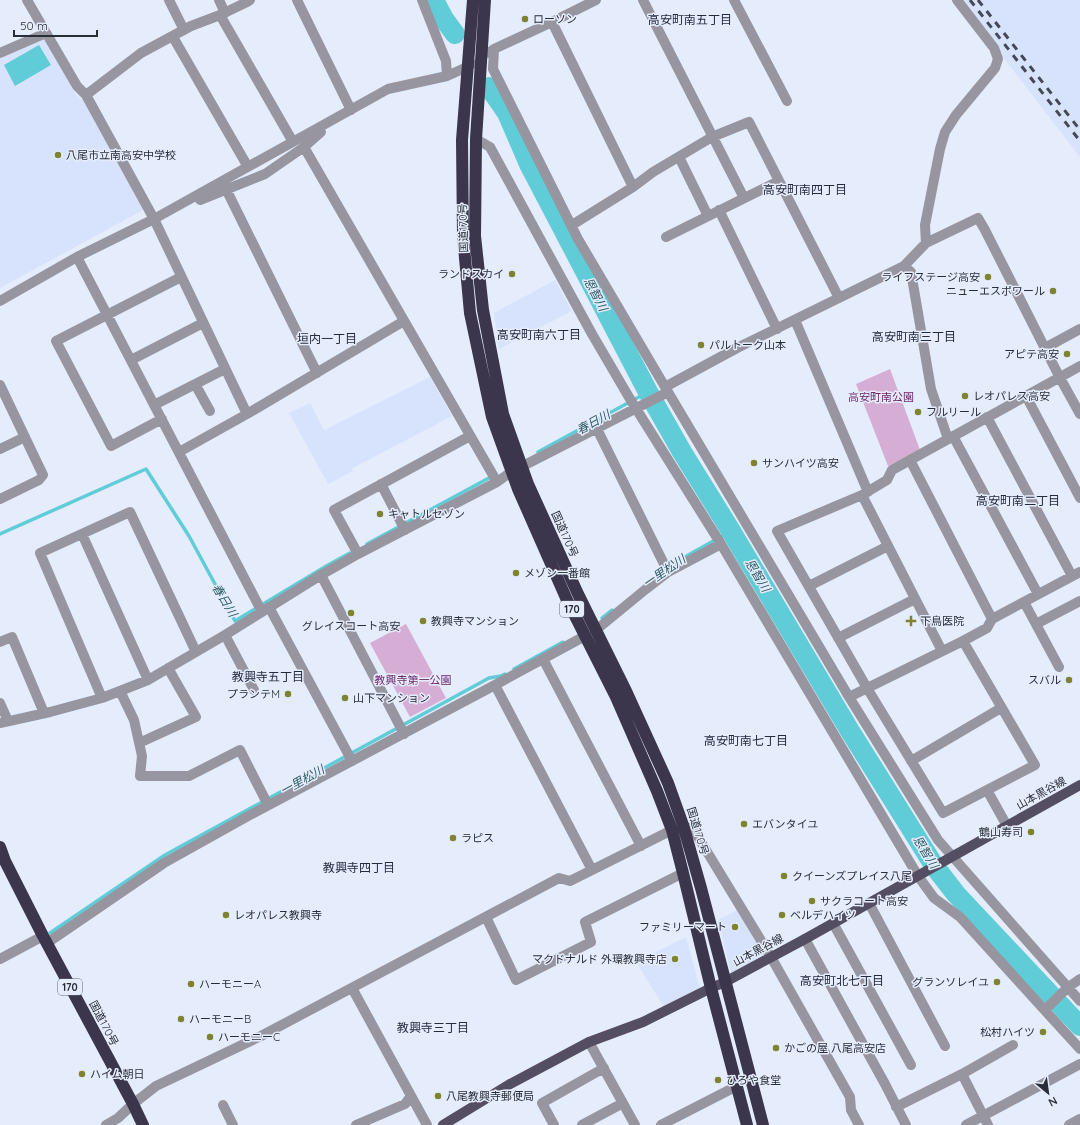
<svg xmlns="http://www.w3.org/2000/svg" width="1080" height="1125" font-family="Quicksand,'Noto Sans JP',sans-serif">
<rect width="100%" height="100%" fill="#e5ecfc"/>
<path fill="#d7e3fc" d="M 959,0 L 1080,0 L 1080,157 Z
M 43,35 L 76,95 L 85,101 L 145,209 L 0,288 L 0,57 Z
M 555,280 L 572,311 L 499,349 L 494,313 Z
M 430,377 L 452,416 L 351,469 L 353,471 L 328,484 L 289,413 L 310,403 L 324,430 Z
M 737,910 L 765,956 L 731,973 L 718,920 Z
M 686,937 L 700,989 L 664,1007 L 636,962 Z"/>
<path fill="#d6add5" d="M 890,369 L 920,450 L 888,466 L 856,384 Z
M 406,624 L 446,698 L 410,717 L 370,643 Z"/>
<path fill="#5fccd8" d="M 39,45 L 51,65 L 15,86 L 4,65 Z"/>
<g fill="none" stroke-linecap="round" stroke-linejoin="round">
<path stroke="#5fccd8" stroke-width="3.5" d="M 538,452 L 648,392
M 0,534 L 146,469 L 189,536 L 235,621 L 328,565 L 350,553
M 367,544 L 489,478
M 667,567 L 731,531
M 602,618 L 612,610
M 514,669 L 563,642
M 50,933 L 165,855 L 489,678 L 501,676 L 505,674"/>
<path stroke="#5fccd8" stroke-width="20" d="M 434,0 L 444,19 L 455,34
M 489,87 L 507,113 L 529,164 L 648,392 L 682,452 L 731,531 L 850,731 L 935,867 L 956,894 L 1080,1026"/>
<path stroke="#9795a0" stroke-width="10" d="M 27,0 L 77,86 L 86,95 L 154,219 L 247,414
M 169,0 L 184,30
M 219,0 L 225,13
M 297,0 L 351,110
M 422,0 L 446,61 L 447,76
M 643,0 L 744,198
M 734,0 L 787,101
M 220,15 L 293,142
M 552,22 L 633,187
M 173,37 L 248,167
M 494,49 L 493,69 L 578,239 L 668,392 L 849,697 L 938,840 L 1080,1001
M 0,53 L 46,33
M 489,53 L 494,49 L 552,22 L 596,0
M 86,95 L 141,53 L 191,26 L 220,15 L 247,2 L 250,0
M 476,139 L 490,147 L 592,334 L 630,399 L 721,544 L 918,876 L 934,898 L 960,917 L 1080,1049
M 304,147 L 497,482
M 681,161 L 708,216
M 226,189 L 317,373
M 200,200 L 265,174 L 304,147 L 321,132
M 719,210 L 777,329
M 572,225 L 633,187 L 653,172 L 712,137 L 749,122 L 839,298
M 666,237 L 779,181
M 926,243 L 925,225 L 940,149 L 945,132 L 956,115 L 995,68 L 998,59 L 994,48 L 957,0
M 77,257 L 262,612
M 904,266 L 911,272 L 931,389 L 948,439
M 0,301 L 77,257 L 154,219 L 388,89 L 447,76 L 467,67 L 472,64
M 795,320 L 868,492
M 1045,348 L 1080,329
M 131,360 L 203,323
M 195,384 L 210,411
M 0,385 L 43,475 L 39,480 L 0,499
M 665,387 L 737,348 L 904,266 L 926,243 L 978,218 L 985,230 L 1060,378 L 1080,414
M 1026,396 L 1080,498
M 154,405 L 225,369
M 987,417 L 1072,576
M 162,419 L 111,446 L 56,341 L 181,277
M 597,429 L 668,572
M 953,436 L 1038,594
M 0,449 L 25,437
M 179,452 L 247,414 L 404,321
M 910,460 L 992,619
M 381,484 L 405,530
M 862,495 L 942,651
M 82,534 L 148,680
M 358,554 L 334,510 L 470,436
M 321,575 L 404,734
M 809,586 L 888,546
M 1024,602 L 1059,667
M 269,607 L 352,761
M 1036,624 L 1080,601
M 596,630 L 646,589 L 668,572 L 721,544
M 225,635 L 254,690
M 838,638 L 915,599
M 963,641 L 1035,765 L 943,813 L 867,688 L 777,531 L 862,495 L 887,480 L 892,470 L 1026,396 L 1080,366
M 0,642 L 12,637 L 44,713
M 543,659 L 641,846
M 495,685 L 592,870
M 120,691 L 134,720 L 142,756 L 140,776 L 189,776 L 240,750 L 268,805
M 849,697 L 963,641 L 987,628 L 992,619 L 1080,572
M 102,698 L 40,553 L 130,512 L 196,652
M 0,703 L 8,721
M 0,723 L 50,712 L 102,698 L 148,680 L 225,635 L 321,575 L 358,554 L 497,482 L 511,472 L 668,392
M 139,743 L 196,717 L 168,668
M 911,761 L 1001,708
M 987,790 L 1007,826
M 683,825 L 695,832 L 771,957 L 850,1097 L 851,1110 L 859,1125
M 869,903 L 945,1046
M 486,917 L 516,980 L 591,942 L 585,922 L 683,873
M 833,923 L 911,1065
M 805,939 L 885,1084 L 906,1125
M 47,943 L 164,863 L 250,815 L 495,685 L 585,636
M 0,959 L 43,936
M 352,988 L 427,1125
M 1045,1010 L 1067,988 L 1080,979
M 589,1042 L 635,1125
M 962,1074 L 1013,1045
M 223,1105 L 233,1125
M 896,1107 L 962,1074 L 988,1125
M 106,1125 L 118,1118 L 133,1104 L 156,1086 L 261,1036 L 559,878 L 570,881 L 672,830
M 356,1125 L 405,1104 L 411,1096
M 554,1125 L 542,1103 L 604,1068
M 582,1125 L 623,1103
M 661,1125 L 737,1086
M 966,1125 L 1080,1064
M 1069,1125 L 1080,1119"/>
<path stroke="#534e61" stroke-width="10" d="M 443,1125 L 510,1084 L 589,1042 L 643,1022 L 711,988 L 725,982 L 805,939 L 1080,785"/>
<path stroke="#3b364b" stroke-width="12" d="M 473,0 L 462,140 L 463,236 L 470,313 L 492,417 L 518,489 L 567,600 L 616,697 L 657,791 L 672,830 L 683,873 L 711,988 L 747,1125
M 485,0 L 476,139 L 475,236 L 483,310 L 503,414 L 528,484 L 578,594 L 626,691 L 668,783 L 683,825 L 701,888 L 763,1125
M 0,847 L 5,861 L 43,936 L 133,1104 L 143,1125"/>
<path stroke="#444954" stroke-width="3" stroke-dasharray="7 7" stroke-linecap="butt" d="M 970,0 L 1080,141
M 978,0 L 1080,130"/>
</g>
<g fill="#7d832e" stroke="#e5ecfc" stroke-width="1.5">
<circle cx="525" cy="19" r="4"/>
<circle cx="58" cy="155" r="4"/>
<circle cx="512" cy="274" r="4"/>
<circle cx="988" cy="277" r="4"/>
<circle cx="1053" cy="291" r="4"/>
<circle cx="701" cy="345" r="4"/>
<circle cx="1067" cy="354" r="4"/>
<circle cx="965" cy="396" r="4"/>
<circle cx="918" cy="412" r="4"/>
<circle cx="754" cy="463" r="4"/>
<circle cx="380" cy="514" r="4"/>
<circle cx="516" cy="573" r="4"/>
<circle cx="351" cy="613" r="4"/>
<circle cx="423" cy="621" r="4"/>
<path d="M909 615h4v4h4v4h-4v4h-4v-4h-4v-4h4z"/>
<circle cx="1069" cy="680" r="4"/>
<circle cx="288" cy="694" r="4"/>
<circle cx="345" cy="698" r="4"/>
<circle cx="744" cy="824" r="4"/>
<circle cx="1031" cy="832" r="4"/>
<circle cx="453" cy="838" r="4"/>
<circle cx="784" cy="876" r="4"/>
<circle cx="812" cy="901" r="4"/>
<circle cx="226" cy="915" r="4"/>
<circle cx="782" cy="915" r="4"/>
<circle cx="735" cy="927" r="4"/>
<circle cx="675" cy="959" r="4"/>
<circle cx="997" cy="982" r="4"/>
<circle cx="191" cy="984" r="4"/>
<circle cx="181" cy="1019" r="4"/>
<circle cx="1043" cy="1032" r="4"/>
<circle cx="210" cy="1037" r="4"/>
<circle cx="776" cy="1048" r="4"/>
<circle cx="82" cy="1074" r="4"/>
<circle cx="718" cy="1080" r="4"/>
<circle cx="438" cy="1096" r="4"/>
</g>
<g text-anchor="middle" dominant-baseline="central" stroke-width="3" stroke-linejoin="round" paint-order="stroke">
<g fill="#e5ecfc" stroke="#616672" stroke-width="1">
<rect x="560" y="601" width="24" height="16" rx="3"/>
<rect x="58" y="979" width="24" height="16" rx="3"/>
</g>
<g font-size="10" font-weight="bold" fill="#292d37">
<text x="572" y="609">170</text>
<text x="70" y="987">170</text>
</g>
<g font-size="11" fill="#292d37" stroke="#e5ecfc" text-anchor="start">
<text x="533" y="19">ローソン</text>
<text x="66" y="155">八尾市立南高安中学校</text>
<text x="504" y="274" text-anchor="end">ランドスカイ</text>
<text x="980" y="277" text-anchor="end">ライフステージ高安</text>
<text x="1045" y="291" text-anchor="end">ニューエスポワール</text>
<text x="709" y="345">パルトーク山本</text>
<text x="1059" y="354" text-anchor="end">アピテ高安</text>
<text x="973" y="396">レオパレス高安</text>
<text x="926" y="412">フルリール</text>
<text x="762" y="463">サンハイツ高安</text>
<text x="388" y="514">キャトルセゾン</text>
<text x="524" y="573">メゾン一番館</text>
<text x="431" y="621">教興寺マンション</text>
<text x="920" y="621">下鳥医院</text>
<text x="351" y="626" text-anchor="middle">グレイスコート高安</text>
<text x="1061" y="680" text-anchor="end">スバル</text>
<text x="280" y="694" text-anchor="end">プランテM</text>
<text x="353" y="698">山下マンション</text>
<text x="752" y="824">エバンタイユ</text>
<text x="1023" y="832" text-anchor="end">鶴山寿司</text>
<text x="461" y="838">ラピス</text>
<text x="792" y="876">クイーンズプレイス八尾</text>
<text x="820" y="901">サクラコート高安</text>
<text x="234" y="915">レオパレス教興寺</text>
<text x="790" y="915">ベルデハイツ</text>
<text x="727" y="927" text-anchor="end">ファミリーマート</text>
<text x="667" y="959" text-anchor="end">マクドナルド 外環教興寺店</text>
<text x="989" y="982" text-anchor="end">グランソレイユ</text>
<text x="199" y="984">ハーモニーA</text>
<text x="189" y="1019">ハーモニーB</text>
<text x="1035" y="1032" text-anchor="end">松村ハイツ</text>
<text x="218" y="1037">ハーモニーC</text>
<text x="784" y="1048">かごの屋 八尾高安店</text>
<text x="90" y="1074">ハイム朝日</text>
<text x="726" y="1080">ひろや食堂</text>
<text x="446" y="1096">八尾教興寺郵便局</text>
</g>
<g font-size="11" fill="#292d37" stroke="#e5ecfc">
<text transform="translate(463 228) rotate(-92)">国道170号</text>
<text transform="translate(565 534) rotate(66)">国道170号</text>
<text transform="translate(1041 793) rotate(-29)">山本黒谷線</text>
<text transform="translate(698 831) rotate(73)">国道170号</text>
<text transform="translate(758 950) rotate(-28)">山本黒谷線</text>
<text transform="translate(104 1023) rotate(62)">国道170号</text>
</g>
<g font-size="11" fill="#6b286c" stroke="#e5ecfc">
<text x="881" y="397">高安町南公園</text>
<text x="413" y="680">教興寺第一公園</text>
</g>
<g font-size="12" fill="#232b3e" stroke="#e5ecfc">
<text x="690" y="19">高安町南五丁目</text>
<text x="805" y="189">高安町南四丁目</text>
<text x="539" y="334">高安町南六丁目</text>
<text x="914" y="336">高安町南三丁目</text>
<text x="327" y="338">垣内一丁目</text>
<text x="1018" y="500">高安町南二丁目</text>
<text x="268" y="676">教興寺五丁目</text>
<text x="746" y="740">高安町南七丁目</text>
<text x="359" y="867">教興寺四丁目</text>
<text x="842" y="980">高安町北七丁目</text>
<text x="433" y="1027">教興寺三丁目</text>
</g>
<g font-size="12" font-style="italic" fill="#2c5b61" stroke="#e5ecfc">
<text transform="translate(596 294) rotate(62)">恩智川</text>
<text transform="translate(593 422) rotate(-29)">春日川</text>
<text transform="translate(664 571) rotate(-34)">一里松川</text>
<text transform="translate(758 575) rotate(59)">恩智川</text>
<text transform="translate(225 600) rotate(59)">春日川</text>
<text transform="translate(302 780) rotate(-29)">一里松川</text>
<text transform="translate(926 852) rotate(58)">恩智川</text>
</g>
</g>
<g transform="translate(1048 1093) rotate(151)" stroke="#e5ecfc" stroke-width="3" paint-order="stroke">
<path d="M0-3L7 15L0 10L-7 15Z" fill="#292d37"/>
<text y="-6" font-size="11" font-weight="bold" text-anchor="middle" fill="#292d37">N</text>
</g>
<path d="M14 30v6h83v-6" fill="none" stroke="#292d37" stroke-width="2"/>
<text x="20" y="30" font-size="12" fill="#292d37" stroke="#e5ecfc" stroke-width="3" paint-order="stroke">50 m</text>
</svg>
